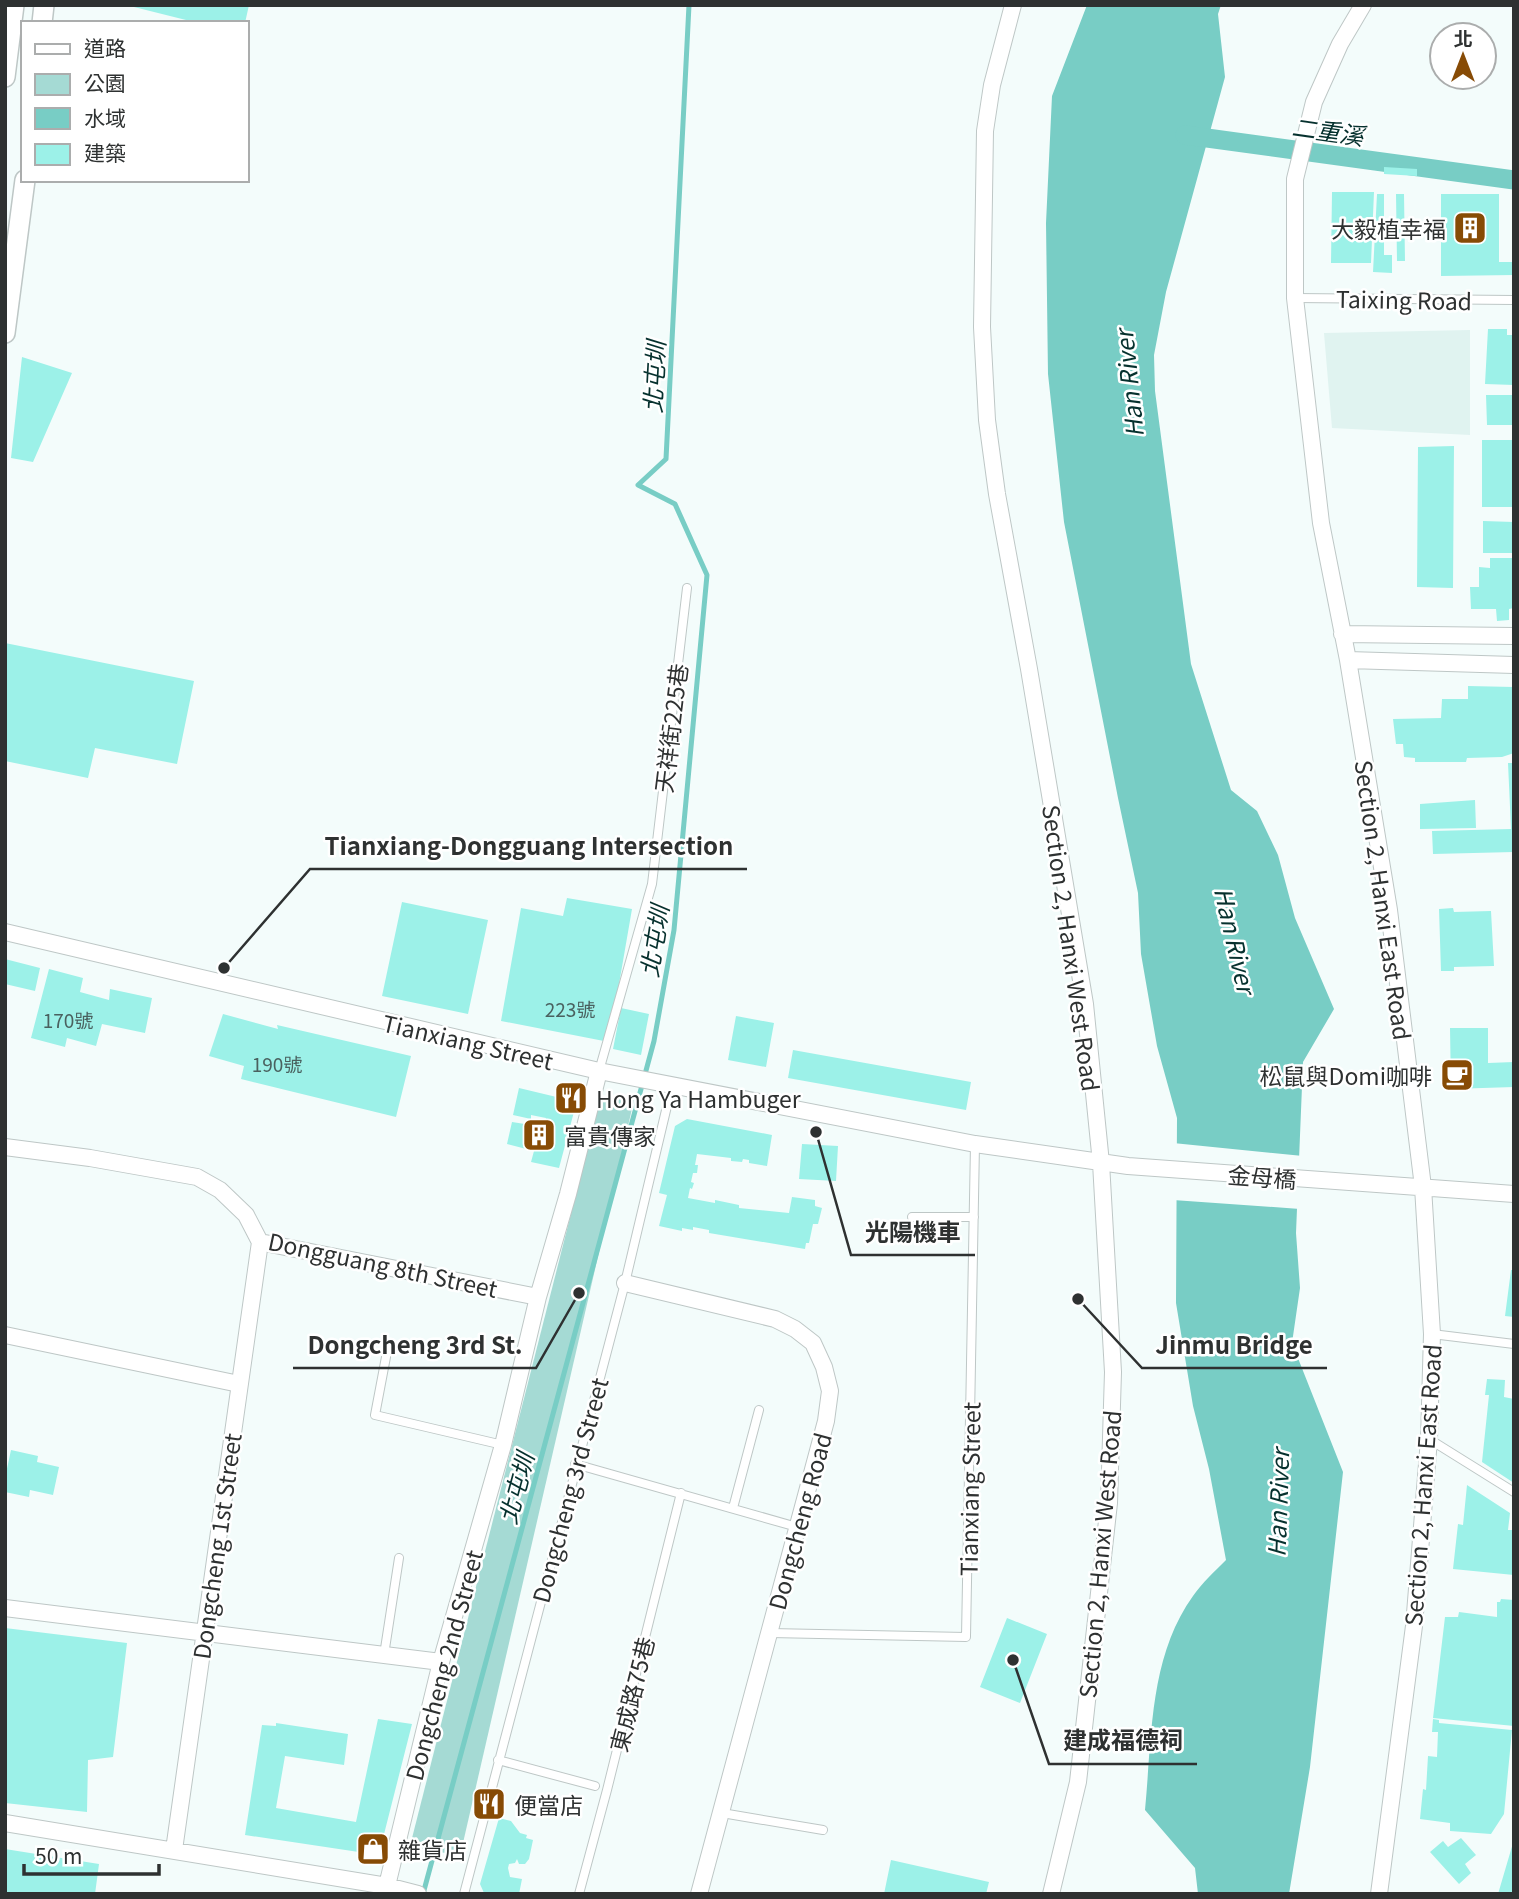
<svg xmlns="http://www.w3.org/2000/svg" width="1519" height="1899" font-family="Georgia,'Noto Sans TC',serif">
<rect width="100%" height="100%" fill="#f3fcfb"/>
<path fill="#e0f3f0" d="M 1470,330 L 1470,435 L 1332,428 L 1324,333 Z"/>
<path fill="#a5dad4" d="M 601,1096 L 634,1100 L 460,1856 L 410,1846 Z"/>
<path fill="#78cdc5" d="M 1087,5 L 1221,5 L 1218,14 L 1225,77 L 1166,292 L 1154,355 L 1155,391 L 1191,664 L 1231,790 L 1257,811 L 1278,855 L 1295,918 L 1334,1009 L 1303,1062 L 1296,1233 L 1300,1288 L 1292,1343 L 1343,1472 L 1310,1767 L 1289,1894 L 1198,1894 L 1195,1868 L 1145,1810 C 1152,1738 1149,1657 1193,1596 C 1202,1583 1215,1571 1226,1560 L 1209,1469 L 1193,1406 L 1176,1303 L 1177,1118 L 1157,1046 L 1141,954 L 1138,893 L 1118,798 L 1064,522 L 1048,374 L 1046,223 L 1052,96 Z"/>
<path fill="#f3fcfb" d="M 1173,1143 L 1303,1156 L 1300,1209 L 1173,1200 Z"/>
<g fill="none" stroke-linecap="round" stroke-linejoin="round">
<path stroke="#78cdc5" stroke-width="5" d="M 423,1894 L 654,1041 L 674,930 L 707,575 L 675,504 L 638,485 L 666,459 L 689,5"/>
<path stroke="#78cdc5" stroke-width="19" d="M 1185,135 L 1514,180"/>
</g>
<path fill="#9cf1e8" d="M 126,5 L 249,5 L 245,23 L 198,23 Z
M 1384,167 L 1417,169 L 1417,176 L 1384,174 Z
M 1332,192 L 1374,192 L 1371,263 L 1331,263 Z
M 1377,194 L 1384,194 L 1384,255 L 1392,255 L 1392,273 L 1373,272 Z
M 1396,194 L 1404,194 L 1405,261 L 1397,261 Z
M 1441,194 L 1499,194 L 1499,262 L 1514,262 L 1514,275 L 1441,276 Z
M 1488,329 L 1507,329 L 1507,335 L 1514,335 L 1514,385 L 1485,384 Z
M 22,357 L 72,373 L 33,462 L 11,458 Z
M 1486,395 L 1514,395 L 1514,425 L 1487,425 Z
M 1482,440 L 1514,440 L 1514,507 L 1482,507 Z
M 1454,446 L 1453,588 L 1417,587 L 1418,447 Z
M 1483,521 L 1514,522 L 1514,553 L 1483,553 Z
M 1490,558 L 1514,558 L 1514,608 L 1509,609 L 1509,620 L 1497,621 L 1496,609 L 1471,609 L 1470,587 L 1479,587 L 1479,567 L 1490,568 Z
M 5,643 L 194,681 L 177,764 L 95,748 L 88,778 L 5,761 Z
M 1468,686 L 1514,687 L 1514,753 L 1502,757 L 1467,758 L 1466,762 L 1415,762 L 1415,758 L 1404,757 L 1403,744 L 1396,744 L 1393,719 L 1441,718 L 1442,699 L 1468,699 Z
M 1508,763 L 1514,763 L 1514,852 L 1433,854 L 1432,831 L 1511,829 Z
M 1475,800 L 1476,828 L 1420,829 L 1420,804 Z
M 567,898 L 632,909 L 609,1042 L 501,1021 L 521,908 L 563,916 Z
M 402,902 L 488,920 L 468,1014 L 382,996 Z
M 1453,908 L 1454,912 L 1491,911 L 1494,966 L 1454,967 L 1454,971 L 1441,971 L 1439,909 Z
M 5,959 L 40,968 L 35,991 L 5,984 Z
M 49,969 L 83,978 L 80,992 L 109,1000 L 110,989 L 152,998 L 145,1033 L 102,1024 L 96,1046 L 67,1038 L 65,1047 L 31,1038 Z
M 621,1008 L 649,1014 L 641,1055 L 613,1049 Z
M 223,1014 L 278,1029 L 277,1025 L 411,1056 L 396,1117 L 241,1079 L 244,1066 L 209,1056 Z
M 736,1016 L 774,1023 L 766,1067 L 728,1060 Z
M 1450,1028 L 1488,1028 L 1488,1063 L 1514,1062 L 1514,1087 L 1451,1089 Z
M 793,1050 L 971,1082 L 966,1110 L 788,1078 Z
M 519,1088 L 569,1100 L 575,1108 L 559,1168 L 531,1162 L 534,1151 L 507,1144 L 512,1122 L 544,1127 L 546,1118 L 531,1115 L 531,1119 L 513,1115 Z
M 687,1119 L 772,1135 L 767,1166 L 749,1163 L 749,1160 L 743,1159 L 742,1162 L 731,1161 L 731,1158 L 697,1154 L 695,1165 L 698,1165 L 697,1173 L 693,1173 L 691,1182 L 694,1183 L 692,1189 L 690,1188 L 688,1198 L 715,1203 L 715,1200 L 739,1205 L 739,1208 L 789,1213 L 792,1197 L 815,1200 L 815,1206 L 822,1208 L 818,1224 L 813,1224 L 809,1243 L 806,1243 L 805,1249 L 709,1233 L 709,1230 L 693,1227 L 693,1230 L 682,1228 L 682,1231 L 659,1226 L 667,1195 L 659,1193 L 675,1126 Z
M 802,1144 L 838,1146 L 836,1181 L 799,1179 Z
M 1511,1270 L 1514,1270 L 1514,1317 L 1505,1316 Z
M 1487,1379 L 1505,1380 L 1504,1397 L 1514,1399 L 1514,1483 L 1482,1462 L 1489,1395 L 1485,1395 Z
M 11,1450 L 38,1456 L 37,1462 L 59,1467 L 53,1495 L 30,1490 L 29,1497 L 5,1492 L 5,1478 Z
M 1467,1485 L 1510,1513 L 1508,1530 L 1514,1530 L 1514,1575 L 1453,1569 L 1458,1524 L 1463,1525 Z
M 1501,1599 L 1514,1600 L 1514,1726 L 1433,1718 L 1445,1617 L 1458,1617 L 1459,1612 L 1497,1617 L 1497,1602 L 1500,1602 Z
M 1007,1618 L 1047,1634 L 1020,1703 L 980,1687 Z
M 5,1628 L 127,1643 L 113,1757 L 88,1760 L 87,1812 L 5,1803 Z
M 378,1719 L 412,1724 L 380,1850 L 372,1854 L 245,1835 L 262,1725 L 276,1726 L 276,1723 L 348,1734 L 344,1765 L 285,1756 L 276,1808 L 356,1822 Z
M 1433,1719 L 1439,1720 L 1439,1723 L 1512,1730 L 1504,1814 L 1491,1834 L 1450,1831 L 1450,1823 L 1420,1819 L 1423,1789 L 1426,1790 L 1428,1756 L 1437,1757 L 1438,1732 L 1432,1732 Z
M 499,1818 L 511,1821 L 520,1833 L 527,1835 L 526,1838 L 533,1840 L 529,1859 L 525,1864 L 519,1864 L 517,1859 L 515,1863 L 509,1864 L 508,1868 L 510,1877 L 522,1879 L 519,1894 L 489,1894 L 484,1893 L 480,1884 Z
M 1461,1838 L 1476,1855 L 1465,1864 L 1471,1873 L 1459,1884 L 1430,1852 L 1443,1841 L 1448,1847 Z
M 1513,1843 L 1514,1894 L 1498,1894 Z
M 5,1849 L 99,1864 L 95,1894 L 5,1894 Z
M 891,1860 L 989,1882 L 986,1894 L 884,1894 Z"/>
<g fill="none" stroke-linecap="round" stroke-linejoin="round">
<defs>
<path id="service" d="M 1295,298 L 1514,300
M 599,1071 L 652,884 L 687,588
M 912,1217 L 974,1217
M 1432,1334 L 1514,1344
M 386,1357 L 375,1415 L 503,1445
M 1429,1439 L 1514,1492
M 575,1464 L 797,1527
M 733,1508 L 759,1410
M 770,1633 L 966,1637 L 975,1144
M 384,1655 L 399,1558
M 498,1760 L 595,1786
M 722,1813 L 823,1830
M 464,1894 L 625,1283 L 672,1085
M 579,1894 L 607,1790 L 681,1493"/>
<path id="minor" d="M 1013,5 L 992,85 L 985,131 L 982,327 L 987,420 L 997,494 L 1029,669 L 1085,1004 L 1101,1163 L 1113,1372 L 1109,1503 L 1078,1782 L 1051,1894
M 1363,5 L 1340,44 L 1314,102 L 1295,179 L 1295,298 L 1321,523 L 1348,660 L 1389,910 L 1423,1187 L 1432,1334 L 1429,1439 L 1414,1626 L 1379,1894
M 1342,634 L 1514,636
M 1348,660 L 1514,665
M 5,932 L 599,1071 L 975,1144 L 1128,1166 L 1514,1194
M 5,1147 L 90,1158 L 197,1177 L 220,1190 L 246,1215 L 260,1242 L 538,1297
M 625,1283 L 775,1319 L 795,1329 L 813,1343 L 824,1367 L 830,1391 L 826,1421 L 699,1894
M 5,1335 L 239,1384
M 5,1608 L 441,1662
M 5,1823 L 387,1886 L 418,1894
M 174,1850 L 260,1242
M 385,1894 L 441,1662 L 503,1445 L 538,1297 L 568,1194 L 599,1071"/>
<path id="tertiary" d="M 42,23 L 44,5
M 5,77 L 14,5
M 5,333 L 25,180"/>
</defs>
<use href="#service" stroke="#bec7c6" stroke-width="10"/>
<use href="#minor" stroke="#bec7c6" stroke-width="18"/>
<use href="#tertiary" stroke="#bec7c6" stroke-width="22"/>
<use href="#service" stroke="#fff" stroke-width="8"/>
<use href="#minor" stroke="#fff" stroke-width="16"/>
<use href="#tertiary" stroke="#fff" stroke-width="19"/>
</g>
<defs>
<symbol id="building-square" viewBox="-11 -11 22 22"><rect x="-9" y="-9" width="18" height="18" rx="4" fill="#874b05" stroke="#fff"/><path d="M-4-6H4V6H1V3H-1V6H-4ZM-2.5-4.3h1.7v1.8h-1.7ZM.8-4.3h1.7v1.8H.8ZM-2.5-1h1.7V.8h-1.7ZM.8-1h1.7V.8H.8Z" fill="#fff"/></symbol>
<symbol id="cafe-square" viewBox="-11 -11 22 22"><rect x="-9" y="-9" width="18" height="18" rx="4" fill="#874b05" stroke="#fff"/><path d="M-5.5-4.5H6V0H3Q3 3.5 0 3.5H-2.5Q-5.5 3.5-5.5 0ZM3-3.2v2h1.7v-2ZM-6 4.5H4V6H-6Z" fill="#fff"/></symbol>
<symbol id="restaurant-square" viewBox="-11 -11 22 22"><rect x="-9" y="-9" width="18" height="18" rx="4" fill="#874b05" stroke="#fff"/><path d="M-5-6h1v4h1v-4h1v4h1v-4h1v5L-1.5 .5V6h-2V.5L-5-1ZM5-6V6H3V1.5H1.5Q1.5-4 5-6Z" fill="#fff"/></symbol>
<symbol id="shop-square" viewBox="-11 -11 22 22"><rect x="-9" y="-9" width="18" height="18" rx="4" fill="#874b05" stroke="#fff"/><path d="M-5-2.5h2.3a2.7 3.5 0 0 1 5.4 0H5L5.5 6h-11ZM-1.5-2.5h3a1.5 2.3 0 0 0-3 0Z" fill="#fff"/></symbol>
</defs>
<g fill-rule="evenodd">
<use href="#building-square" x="1451" y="209" width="38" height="38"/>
<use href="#cafe-square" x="1438" y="1056" width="38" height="38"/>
<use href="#restaurant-square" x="552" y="1079" width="38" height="38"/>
<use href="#building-square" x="520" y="1116" width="38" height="38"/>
<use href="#restaurant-square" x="470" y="1785" width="38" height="38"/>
<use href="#shop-square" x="354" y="1830" width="38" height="38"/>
</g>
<g text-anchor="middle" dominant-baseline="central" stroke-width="5" stroke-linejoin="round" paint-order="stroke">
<g font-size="19" fill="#4a615f">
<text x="570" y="1008">223號</text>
<text x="68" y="1019">170號</text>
<text x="277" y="1063">190號</text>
</g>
<g font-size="23" fill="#2e3131" stroke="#fff" text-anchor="start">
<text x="1446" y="228" text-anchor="end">大毅植幸福</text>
<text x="1432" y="1075" text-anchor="end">松鼠與Domi咖啡</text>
<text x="596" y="1098">Hong Ya Hambuger</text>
<text x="564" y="1135">富貴傳家</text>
<text x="514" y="1804">便當店</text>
<text x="398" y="1849">雜貨店</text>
</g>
<g font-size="23" fill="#2e3131" stroke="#fff">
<text transform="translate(1404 299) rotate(1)">Taixing Road</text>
<text transform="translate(670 728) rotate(-83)">天祥街225巷</text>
<text transform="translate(1384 900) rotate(82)">Section 2, Hanxi East Road</text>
<text transform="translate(1072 948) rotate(82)">Section 2, Hanxi West Road</text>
<text transform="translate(468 1041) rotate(13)">Tianxiang Street</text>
<text transform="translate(1262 1176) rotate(4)">金母橋</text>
<text transform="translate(383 1264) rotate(12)">Dongguang 8th Street</text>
<text transform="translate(1422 1485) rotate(-86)">Section 2, Hanxi East Road</text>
<text transform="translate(969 1489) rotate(-89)">Tianxiang Street</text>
<text transform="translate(569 1490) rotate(-75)">Dongcheng 3rd Street</text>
<text transform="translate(799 1521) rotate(-75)">Dongcheng Road</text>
<text transform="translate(216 1546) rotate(-82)">Dongcheng 1st Street</text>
<text transform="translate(1099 1554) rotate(-85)">Section 2, Hanxi West Road</text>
<text transform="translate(443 1665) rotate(-75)">Dongcheng 2nd Street</text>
<text transform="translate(631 1694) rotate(-76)">東成路75巷</text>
</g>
<g font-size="24" font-style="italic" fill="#06312e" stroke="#fff">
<text transform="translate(1328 130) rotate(8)">二重溪</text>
<text transform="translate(653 377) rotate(-87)">北屯圳</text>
<text transform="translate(1128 384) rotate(-96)">Han River</text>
<text transform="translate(1236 940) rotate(77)">Han River</text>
<text transform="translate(653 941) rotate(-81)">北屯圳</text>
<text transform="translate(515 1488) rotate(-75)">北屯圳</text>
<text transform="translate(1277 1503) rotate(-88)">Han River</text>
</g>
</g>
<path fill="none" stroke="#2e3131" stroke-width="2.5" d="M224 968L310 869H747M816 1132L851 1255H975M1078 1299L1142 1368H1327M579 1293L536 1368H293M1013 1660L1049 1764H1197"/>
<g fill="#2e3131" stroke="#fff" stroke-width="2.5">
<circle cx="224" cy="968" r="7"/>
<circle cx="816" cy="1132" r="7"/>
<circle cx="1078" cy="1299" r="7"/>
<circle cx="579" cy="1293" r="7"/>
<circle cx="1013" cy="1660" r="7"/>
</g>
<g font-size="24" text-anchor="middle" font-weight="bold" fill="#2e3131" stroke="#fff" stroke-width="5" stroke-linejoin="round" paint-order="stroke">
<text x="529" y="855">Tianxiang-Dongguang Intersection</text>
<text x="913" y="1241">光陽機車</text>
<text x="1234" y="1354">Jinmu Bridge</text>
<text x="415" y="1354">Dongcheng 3rd St.</text>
<text x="1123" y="1749">建成福德祠</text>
</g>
<rect width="1519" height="1899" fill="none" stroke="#2e3131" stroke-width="14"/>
<rect x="21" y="21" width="228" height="161" fill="#ffffff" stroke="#abadad" stroke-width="2"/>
<rect x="35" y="44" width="35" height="10" fill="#ffffff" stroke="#abadad" stroke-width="2"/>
<text x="84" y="56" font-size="21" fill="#2e3131">道路</text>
<rect x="35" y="74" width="35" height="21" fill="#a5dad4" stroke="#abadad" stroke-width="2"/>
<text x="84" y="91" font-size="21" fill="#2e3131">公園</text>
<rect x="35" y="108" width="35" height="21" fill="#78cdc5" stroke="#abadad" stroke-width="2"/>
<text x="84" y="126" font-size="21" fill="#2e3131">水域</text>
<rect x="35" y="144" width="35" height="21" fill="#9cf1e8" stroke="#abadad" stroke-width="2"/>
<text x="84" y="161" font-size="21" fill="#2e3131">建築</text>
<g transform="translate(1463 56)"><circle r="33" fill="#ffffff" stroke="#abadad" stroke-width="2"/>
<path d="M0-5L12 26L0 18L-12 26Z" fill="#874b05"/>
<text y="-10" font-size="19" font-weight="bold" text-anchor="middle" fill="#2e3131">北</text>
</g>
<path d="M24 1864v10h135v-10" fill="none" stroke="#2e3131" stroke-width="3.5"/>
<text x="35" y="1864" font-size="21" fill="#2e3131" stroke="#ffffff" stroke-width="5" paint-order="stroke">50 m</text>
</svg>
